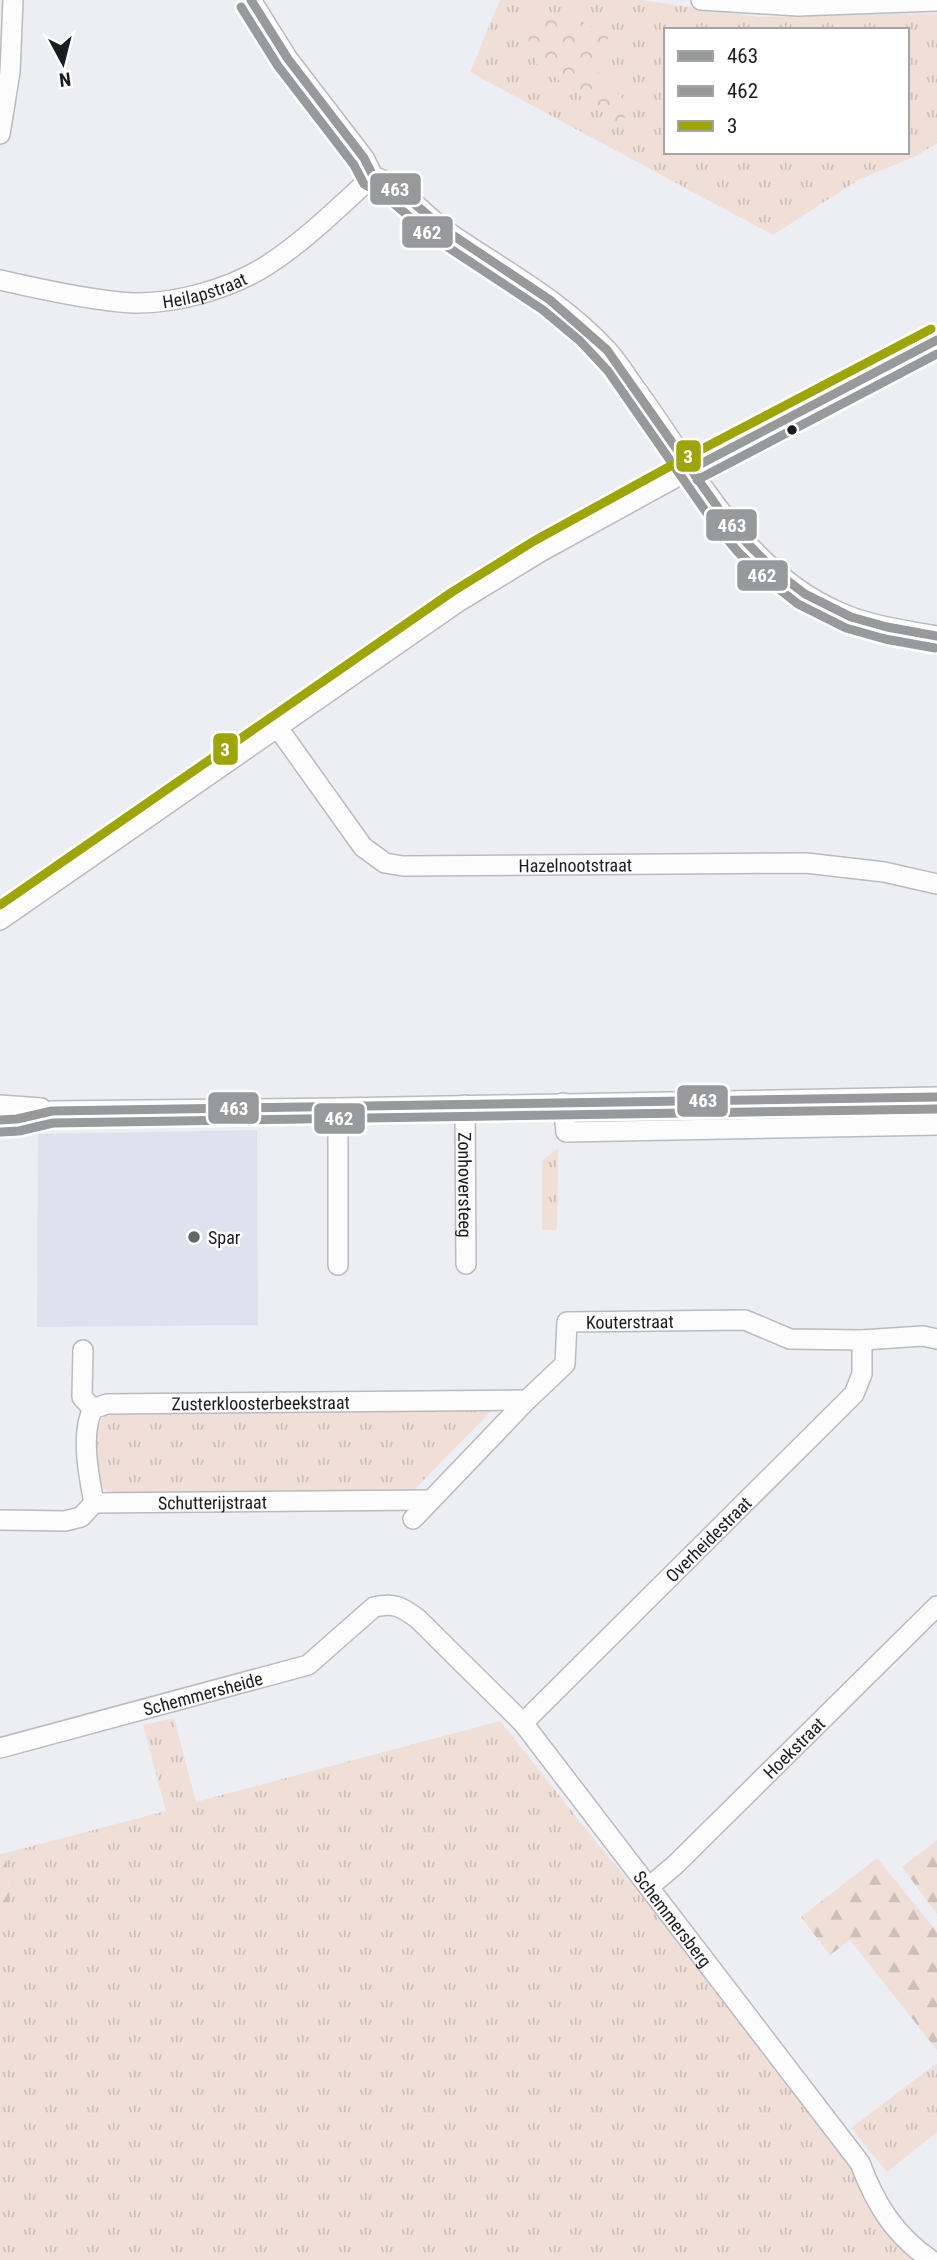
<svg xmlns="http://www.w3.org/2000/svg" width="937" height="2260" font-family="'Roboto Condensed',sans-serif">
<defs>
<pattern id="grass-tufts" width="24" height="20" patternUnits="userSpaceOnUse" patternTransform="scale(1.75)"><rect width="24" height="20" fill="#efdfd7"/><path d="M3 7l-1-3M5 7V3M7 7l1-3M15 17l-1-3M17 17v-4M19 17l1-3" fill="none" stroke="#ccbfb8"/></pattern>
<pattern id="forest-firs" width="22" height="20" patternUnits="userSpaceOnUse" patternTransform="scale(1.75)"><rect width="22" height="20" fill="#efdfd7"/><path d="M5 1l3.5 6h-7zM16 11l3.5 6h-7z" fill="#ccbfb8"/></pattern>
<pattern id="park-crowns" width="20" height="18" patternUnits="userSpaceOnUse" patternTransform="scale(1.75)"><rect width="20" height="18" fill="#efdfd7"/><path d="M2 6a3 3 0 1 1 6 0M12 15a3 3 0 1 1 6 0" fill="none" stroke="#ccbfb8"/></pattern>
</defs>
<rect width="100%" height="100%" fill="#eceef4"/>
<path fill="#dee2ee" d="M 257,1130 L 258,1325 L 37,1327 L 38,1134 Z"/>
<path fill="url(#grass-tufts)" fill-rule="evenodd" d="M 500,0 L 641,0 L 759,17 L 937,13 L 937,143 L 916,156 L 858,180 L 773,235 L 470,72 ZM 666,30 L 907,30 L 907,152 L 666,152 Z
M 937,1108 L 937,1115 L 797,1117 L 797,1111 Z
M 780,1110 L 780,1117 L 576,1120 L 572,1113 Z
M 558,1148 L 557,1230 L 542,1230 L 542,1161 Z
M 495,1407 L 411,1493 L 113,1495 L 102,1487 L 96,1475 L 97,1428 L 104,1416 L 119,1410 Z
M 174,1718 L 196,1802 L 500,1721 L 601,1848 L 655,1911 L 855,2170 L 867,2203 L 912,2260 L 0,2260 L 0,1927 L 11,1913 L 6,1853 L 166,1811 L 143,1725 Z
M 937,2063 L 937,2132 L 887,2172 L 851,2128 Z"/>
<path fill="url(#forest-firs)" d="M 937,1840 L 937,1914 L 902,1867 Z
M 6,1853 L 11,1913 L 0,1927 L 0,1854 Z
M 877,1858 L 937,1932 L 937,2050 L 850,1940 L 830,1955 L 801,1917 Z"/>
<path fill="url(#park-crowns)" d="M 539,16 L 581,21 L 609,35 L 606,45 L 592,66 L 623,99 L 625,122 L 616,122 L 537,64 L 525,30 L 529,20 Z"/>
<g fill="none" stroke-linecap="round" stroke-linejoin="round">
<defs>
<g id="minor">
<path d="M 251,0 L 288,59 L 364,158 L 373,176 C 402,187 421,212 445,230 C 501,269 560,299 607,350 C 617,361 626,375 635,388 C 695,469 742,570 839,612 C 870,626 904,630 937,636"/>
<path d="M 701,0 L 798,6 L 937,1"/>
<path d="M 0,134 L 10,72 L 13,0"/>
<path id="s1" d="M 0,280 C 39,289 93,301 133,303 C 176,304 229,289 266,266 C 305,241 339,207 373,176"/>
<path id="s2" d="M 278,728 L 363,847 L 385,863 L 403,866 L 806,863 L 884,872 L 937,884"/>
<path d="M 0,920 L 458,602 L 540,552 L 691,469 L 937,340"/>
<path d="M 563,1103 L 566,1132 L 937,1125"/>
<path d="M 0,1105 L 41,1108"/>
<path id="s3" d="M 465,1105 L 466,1264"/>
<path d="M 0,1120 L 17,1119 L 52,1111 L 338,1108 L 937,1097"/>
<path d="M 338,1265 L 338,1108"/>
<path d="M 83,1350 L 82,1397 L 93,1409"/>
<path id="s4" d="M 94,1503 C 89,1477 80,1433 93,1409 L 107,1404 L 527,1400"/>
<path id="s5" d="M 413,1519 L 527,1400 L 565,1364 L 567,1322 L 745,1320 L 790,1339 L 862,1340 L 923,1336 L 937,1339"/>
<path id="s6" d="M 0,1520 L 65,1521 L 81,1517 L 94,1503 L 430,1500"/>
<path id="s7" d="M 523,1723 L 854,1394 L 862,1374 L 862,1340"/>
<path id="s8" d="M 0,1748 L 308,1665 L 374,1607 C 394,1602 402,1607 418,1619 L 523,1723 L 860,2163 C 875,2203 894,2235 931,2260"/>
<path id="s9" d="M 649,1887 L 675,1865 L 937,1606"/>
</g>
</defs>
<use href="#minor" stroke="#b9bbc0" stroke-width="22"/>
<use href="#minor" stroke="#fcfcfd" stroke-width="19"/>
<defs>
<path id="bus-1" d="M 251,0 L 288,59 L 364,158 L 373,176 L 402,193 L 445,230 L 550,300 L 607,350 L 723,515 L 748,544 L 775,571 L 805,594 L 851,617 L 887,627 L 937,636
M 691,469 L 937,340
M 0,1120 L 17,1119 L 52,1111 L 937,1097"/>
<path id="bus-2" d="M 241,7 L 278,66 L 354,165 L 364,184 L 386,197 L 437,240 L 543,310 L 580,341 L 608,371 L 713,522 L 738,552 L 766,579 L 798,604 L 846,628 L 885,639 L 935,648
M 697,480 L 937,354
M 1,1132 L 19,1131 L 53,1123 L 937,1109"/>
<path id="bus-3" d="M 0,905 L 452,592 L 534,541 L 685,458 L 931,329"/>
</defs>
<use href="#bus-1" stroke="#fff" stroke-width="14"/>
<use href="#bus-2" stroke="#fff" stroke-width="14"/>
<use href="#bus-3" stroke="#fff" stroke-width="14"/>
<use href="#bus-1" stroke="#98999b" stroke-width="9"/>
<use href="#bus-2" stroke="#98999b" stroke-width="9"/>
<use href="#bus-3" stroke="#9da508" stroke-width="9"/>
</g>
<circle fill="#1b1c20" stroke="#fff" stroke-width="2.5" cx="792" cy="430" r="6"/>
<circle fill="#64666a" stroke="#fff" stroke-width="2.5" cx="194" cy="1237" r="7"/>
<g text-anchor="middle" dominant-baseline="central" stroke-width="5" stroke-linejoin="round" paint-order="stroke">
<g font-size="18" fill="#1b1c20" stroke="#fff">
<text stroke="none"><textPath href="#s1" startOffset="208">Heilapstraat</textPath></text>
<text stroke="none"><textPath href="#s2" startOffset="364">Hazelnootstraat</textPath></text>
<text stroke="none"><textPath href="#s3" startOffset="80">Zonhoversteeg</textPath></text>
<text stroke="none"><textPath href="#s5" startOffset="322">Kouterstraat</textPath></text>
<text stroke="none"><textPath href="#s4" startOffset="264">Zusterkloosterbeekstraat</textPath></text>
<text stroke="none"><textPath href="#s6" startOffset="219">Schutterijstraat</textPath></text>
<text stroke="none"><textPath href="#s7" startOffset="261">Overheidestraat</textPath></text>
<text stroke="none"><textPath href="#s8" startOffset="210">Schemmersheide</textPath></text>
<text stroke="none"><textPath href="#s9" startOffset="201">Hoekstraat</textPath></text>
<text stroke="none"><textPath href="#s8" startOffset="849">Schemmersberg</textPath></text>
</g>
<g font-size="18" fill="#1b1c20" stroke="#fff" text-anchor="start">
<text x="208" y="1237">Spar</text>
</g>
</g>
<g stroke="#fff" stroke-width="2.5">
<rect x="369" y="172" width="53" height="34" rx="7" fill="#98999b"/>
<rect x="401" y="215" width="53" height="34" rx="7" fill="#98999b"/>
<rect x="675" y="439" width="27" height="34" rx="7" fill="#9da508"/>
<rect x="705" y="508" width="53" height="34" rx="7" fill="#98999b"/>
<rect x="736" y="559" width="53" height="33" rx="7" fill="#98999b"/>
<rect x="212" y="732" width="27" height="34" rx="7" fill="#9da508"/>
<rect x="676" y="1084" width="53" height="34" rx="7" fill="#98999b"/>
<rect x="207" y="1091" width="53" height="34" rx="7" fill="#98999b"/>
<rect x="313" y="1102" width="53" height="33" rx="7" fill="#98999b"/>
</g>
<g font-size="19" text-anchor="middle" font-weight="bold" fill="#fff">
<text x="395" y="196">463</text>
<text x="427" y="239">462</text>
<text x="688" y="463">3</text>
<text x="732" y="532">463</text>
<text x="762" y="582">462</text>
<text x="225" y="756">3</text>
<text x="703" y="1107">463</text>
<text x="234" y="1115">463</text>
<text x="339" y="1125">462</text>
</g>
<rect x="664" y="28" width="245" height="126" fill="#ffffff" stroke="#a4a4a6" stroke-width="2"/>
<rect x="678" y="51" width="35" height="10" fill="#98999b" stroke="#a4a4a6" stroke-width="2"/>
<text x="727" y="63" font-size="21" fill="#1b1c20">463</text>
<rect x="678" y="86" width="35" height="10" fill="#98999b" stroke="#a4a4a6" stroke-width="2"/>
<text x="727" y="98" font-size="21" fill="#1b1c20">462</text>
<rect x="678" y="121" width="35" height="10" fill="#9da508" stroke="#a4a4a6" stroke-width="2"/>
<text x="727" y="133" font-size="21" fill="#1b1c20">3</text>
<g transform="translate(63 63) rotate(173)" stroke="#ffffff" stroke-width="5" paint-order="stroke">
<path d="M0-5L12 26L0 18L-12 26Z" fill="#1b1c20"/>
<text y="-10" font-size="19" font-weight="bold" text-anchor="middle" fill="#1b1c20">N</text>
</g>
</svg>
